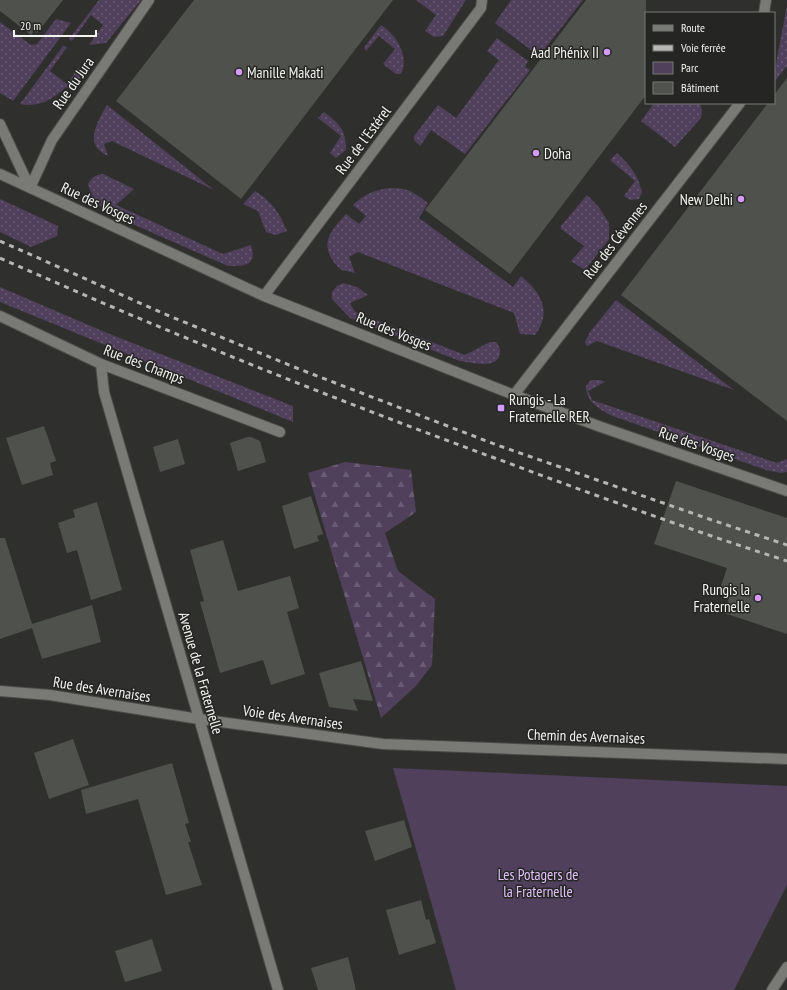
<svg xmlns="http://www.w3.org/2000/svg" width="787" height="990" font-family="'PT Sans Narrow',sans-serif">
<defs>
<pattern id="grass-dots" width="8" height="8" patternUnits="userSpaceOnUse"><rect width="8" height="8" fill="#50405c"/><path d="M2 2h.1M6 6h.1" fill="none" stroke="#6a5c74" stroke-width="1.8" stroke-linecap="round"/></pattern>
<pattern id="forest-firs" width="22" height="20" patternUnits="userSpaceOnUse"><rect width="22" height="20" fill="#50405c"/><path d="M5 1l3.5 6h-7zM16 11l3.5 6h-7z" fill="#6a5c74"/></pattern>
</defs>
<rect width="100%" height="100%" fill="#2f302d"/>
<path fill="url(#grass-dots)" d="M 99,0 L 141,0 L 106,43 L 89,45 L 103,25 L 91,15 L 72,41 L 69,39 Z
M 416,0 L 466,0 L 443,36 L 434,37 L 425,31 L 436,15 Z
M 511,0 L 583,0 L 539,56 L 495,23 Z
M 787,5 L 787,66 L 774,82 L 774,75 Z
M 56,19 L 71,23 L 13,101 L 0,93 L 0,22 L 31,45 L 37,44 Z
M 381,25 C 396,34 410,57 401,74 L 396,74 L 383,64 L 395,49 L 379,36 L 366,51 L 364,48 Z
M 497,38 L 528,61 L 525,67 L 530,70 L 465,154 L 431,130 L 420,146 L 414,140 L 414,136 L 438,105 L 456,118 L 499,60 L 487,51 Z
M 63,46 L 67,47 L 50,71 L 67,84 L 79,67 L 81,69 L 82,75 L 71,90 L 66,87 C 53,99 39,108 20,104 Z
M 654,103 L 700,103 L 702,112 L 701,118 L 675,147 L 641,121 Z
M 107,105 L 214,190 L 112,141 L 104,144 L 108,156 C 83,145 97,122 107,105 Z
M 324,112 C 340,124 346,130 346,150 L 336,158 L 330,153 L 341,136 L 318,118 Z
M 617,153 C 630,165 638,175 642,192 L 639,199 L 630,200 L 624,196 L 635,181 L 610,160 Z
M 103,174 L 134,189 L 116,205 L 223,254 L 251,245 C 258,266 244,266 228,266 L 119,218 L 101,206 L 92,197 L 88,184 C 92,177 95,175 103,174 Z
M 390,188 C 407,187 415,193 428,203 L 419,218 L 513,287 L 521,276 C 542,293 552,312 535,335 L 520,334 L 514,313 L 358,252 L 349,257 L 355,273 C 351,272 346,271 342,270 C 333,264 325,251 328,240 C 331,230 339,222 346,214 L 359,224 L 366,216 L 353,205 C 364,194 375,190 390,188 Z
M 255,191 C 271,201 280,213 287,231 L 276,235 L 266,232 L 258,211 L 243,204 Z
M 587,195 L 598,206 L 609,223 L 609,239 L 585,270 L 571,261 L 584,246 L 561,229 L 561,226 Z
M 0,199 L 58,226 L 57,236 L 31,247 L 0,232 Z
M 343,283 L 357,287 L 368,295 L 350,303 L 355,312 L 465,355 L 490,342 L 496,342 C 500,347 501,351 499,357 C 493,369 471,362 460,361 L 350,318 L 332,299 L 332,292 L 337,286 Z
M 0,287 L 107,333 L 293,406 L 293,422 L 0,302 Z
M 616,300 L 734,390 L 597,341 L 587,346 L 585,342 L 590,332 Z
M 591,380 L 600,380 L 605,382 L 588,391 L 592,400 L 777,463 L 787,459 L 787,472 L 781,473 L 766,470 L 610,415 C 598,408 586,401 586,386 Z"/>
<path fill="url(#forest-firs)" d="M 345,462 L 411,470 L 416,512 L 385,533 L 398,571 L 435,599 L 432,665 L 416,686 L 381,718 L 308,473 Z"/>
<path fill="#50405c" d="M 393,768 L 787,786 L 787,885 L 734,990 L 456,990 Z"/>
<path fill="#4f514d" d="M 0,0 L 63,0 L 37,33 L 34,31 L 31,35 L 0,11 Z
M 194,0 L 393,0 L 241,199 L 116,101 Z
M 586,0 L 646,0 L 646,95 L 510,274 L 425,210 Z
M 787,78 L 787,421 L 621,295 L 768,103 L 774,103 L 774,95 Z
M 44,426 L 56,461 L 50,463 L 53,475 L 22,485 L 6,438 Z
M 247,437 L 251,437 L 260,441 L 266,462 L 238,471 L 230,443 Z
M 178,439 L 185,464 L 160,472 L 153,447 Z
M 676,481 L 787,518 L 787,634 L 724,613 L 729,598 L 718,595 L 727,568 L 654,544 Z
M 311,496 L 323,534 L 317,536 L 319,541 L 294,549 L 282,506 Z
M 97,502 L 122,590 L 91,600 L 77,550 L 67,553 L 58,523 L 75,517 L 73,510 Z
M 0,538 L 5,538 L 32,624 L 92,605 L 101,642 L 42,659 L 32,628 L 0,639 Z
M 223,540 L 238,591 L 290,576 L 299,608 L 287,612 L 305,674 L 271,685 L 263,660 L 220,673 L 200,602 L 204,601 L 190,550 Z
M 361,661 L 373,701 L 353,699 L 358,711 L 329,707 L 319,673 Z
M 73,739 L 89,785 L 49,799 L 34,753 Z
M 172,763 L 189,823 L 185,824 L 191,842 L 188,842 L 202,885 L 166,895 L 138,799 L 86,814 L 81,790 Z
M 404,820 L 412,847 L 375,861 L 365,831 Z
M 421,900 L 426,920 L 429,919 L 436,943 L 399,955 L 386,910 Z
M 152,939 L 162,971 L 125,982 L 115,951 Z
M 348,957 L 356,990 L 318,990 L 311,968 Z"/>
<g fill="none" stroke-linecap="round" stroke-linejoin="round">
<defs>
<path id="minor" d="M 764,13 L 766,0
M 0,124 L 30,188
M 0,174 L 264,296 L 514,395 L 601,427 L 787,491
M 30,188 L 52,140 L 149,0
M 264,296 L 481,8 L 482,0
M 0,316 L 101,364 L 280,432
M 101,364 L 104,392 L 278,990
M 514,395 L 740,103
M 0,691 L 50,695 L 199,719 L 383,744 L 787,759"/>
<path id="secondary" d="M 772,990 L 787,967"/>
</defs>
<use href="#minor" stroke="#4c4d4a" stroke-width="12"/>
<use href="#secondary" stroke="#4c4d4a" stroke-width="12"/>
<use href="#minor" stroke="#797a76" stroke-width="10"/>
<use href="#secondary" stroke="#797a76" stroke-width="10"/>
<path stroke="#b6b7b4" stroke-width="3" stroke-dasharray="5 5" stroke-linecap="butt" d="M 0,241 L 167,315 L 299,369 L 497,445 L 709,519 L 787,545
M 0,258 C 168,333 338,401 511,464 C 602,498 694,531 787,561"/>
</g>
<g fill="#d59bfb" stroke="#252623" stroke-width="1.5">
<circle cx="607" cy="52" r="4"/>
<circle cx="239" cy="72" r="4"/>
<circle cx="536" cy="153" r="4"/>
<circle cx="741" cy="199" r="4"/>
<rect x="497" y="404" width="8" height="8" rx="2"/>
<circle cx="758" cy="598" r="4"/>
</g>
<g text-anchor="middle" dominant-baseline="central" stroke-width="3" stroke-linejoin="round" paint-order="stroke">
<g font-size="15" fill="#f3f4f1" stroke="#252623" text-anchor="end">
<text x="599" y="52">Aad Phénix II</text>
<text x="247" y="72" text-anchor="start">Manille Makati</text>
<text x="544" y="153" text-anchor="start">Doha</text>
<text x="733" y="199">New Delhi</text>
<text x="509" y="399" text-anchor="start">Rungis - La<tspan x="509" dy="17">Fraternelle RER</tspan></text>
<text x="750" y="589">Rungis la<tspan x="750" dy="17">Fraternelle</tspan></text>
</g>
<g font-size="15" fill="#f3f4f1" stroke="#252623">
<text transform="translate(73 83) rotate(-55)">Rue du Jura</text>
<text transform="translate(363 140) rotate(-53)">Rue de l'Estérel</text>
<text transform="translate(98 203) rotate(25)">Rue des Vosges</text>
<text transform="translate(615 240) rotate(-52)">Rue des Cévennes</text>
<text transform="translate(394 331) rotate(22)">Rue des Vosges</text>
<text transform="translate(144 364) rotate(21)">Rue des Champs</text>
<text transform="translate(697 444) rotate(19)">Rue des Vosges</text>
<text transform="translate(201 673) rotate(74)">Avenue de la Fraternelle</text>
<text transform="translate(102 689) rotate(9)">Rue des Avernaises</text>
<text transform="translate(293 717) rotate(8)">Voie des Avernaises</text>
<text transform="translate(586 736) rotate(2)">Chemin des Avernaises</text>
</g>
<g font-size="15" fill="#e3c0fb" stroke="#252623">
<text x="538" y="874">Les Potagers de<tspan x="538" dy="17">la Fraternelle</tspan></text>
</g>
</g>
<rect x="645" y="12" width="130" height="92" fill="#252623" stroke="#777875"/>
<rect x="653" y="25" width="20" height="6" fill="#797a76" stroke="#777875"/>
<text x="681" y="32" font-size="12" fill="#f3f4f1">Route</text>
<rect x="653" y="45" width="20" height="6" fill="#b6b7b4" stroke="#777875"/>
<text x="681" y="52" font-size="12" fill="#f3f4f1">Voie ferrée</text>
<rect x="653" y="62" width="20" height="12" fill="#50405c" stroke="#777875"/>
<text x="681" y="72" font-size="12" fill="#f3f4f1">Parc</text>
<rect x="653" y="82" width="20" height="12" fill="#4f514d" stroke="#777875"/>
<text x="681" y="92" font-size="12" fill="#f3f4f1">Bâtiment</text>
<path d="M14 30v6h82v-6" fill="none" stroke="#f3f4f1" stroke-width="2"/>
<text x="20" y="30" font-size="12" fill="#f3f4f1" stroke="#252623" stroke-width="3" paint-order="stroke">20 m</text>
</svg>
